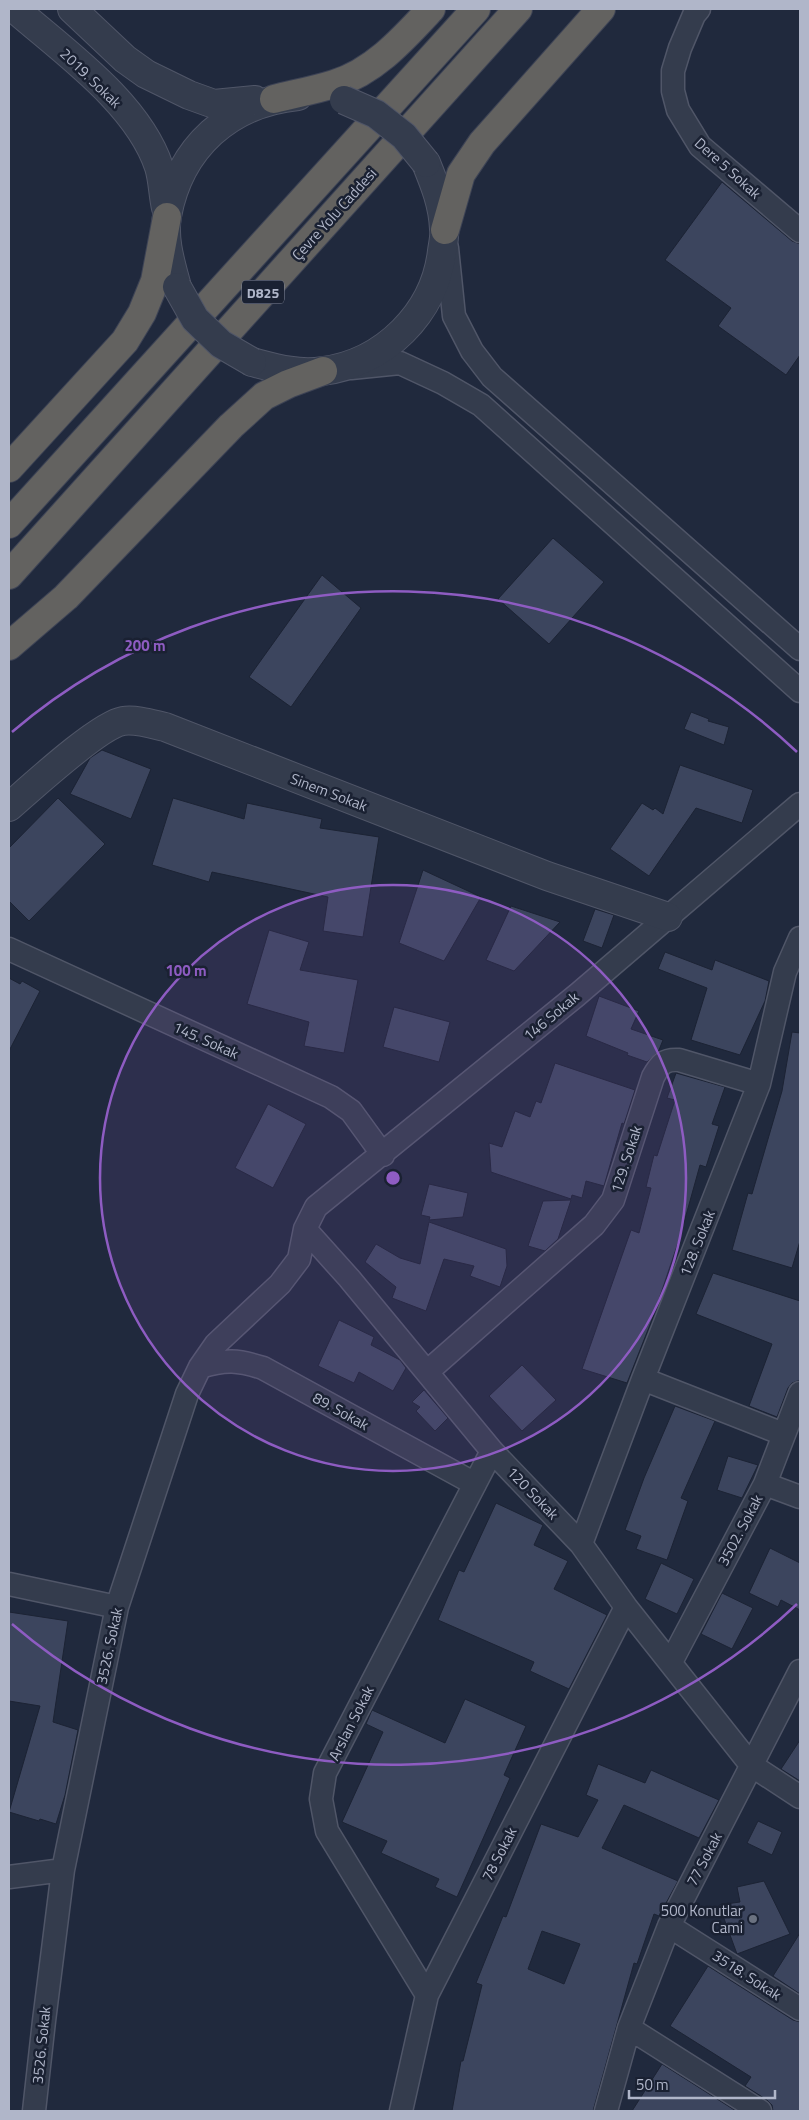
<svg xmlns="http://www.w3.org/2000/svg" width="809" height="2120" font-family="'Titillium Web',sans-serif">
<rect width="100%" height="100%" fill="#20293d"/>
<path fill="#3c455e" stroke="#1c2334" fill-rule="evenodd" d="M 722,182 L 792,241 L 800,244 L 800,355 L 786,375 L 718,326 L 731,308 L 665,260 Z
M 553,538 L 604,582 L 549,644 L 498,599 Z
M 322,575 L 361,608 L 291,707 L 249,677 Z
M 691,712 L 709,719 L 708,721 L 729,727 L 724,745 L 684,729 Z
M 102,750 L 151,769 L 131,819 L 70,794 L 90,758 Z
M 680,765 L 753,790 L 742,823 L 696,808 L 649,876 L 610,849 L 642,803 L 653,810 L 655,808 L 663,814 Z
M 58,798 L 105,844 L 29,921 L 9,901 L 9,848 Z
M 173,798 L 244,819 L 247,803 L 322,819 L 320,828 L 379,837 L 363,937 L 323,931 L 328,897 L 212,872 L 209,882 L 152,865 Z
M 423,870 L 481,897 L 444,961 L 399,943 Z
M 511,906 L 560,922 L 514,971 L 486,960 Z
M 595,909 L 614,915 L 602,948 L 583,941 Z
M 269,930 L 309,942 L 300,970 L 358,980 L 344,1053 L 304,1046 L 309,1022 L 247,1004 Z
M 665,952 L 712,970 L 715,960 L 769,981 L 765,1001 L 740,1055 L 691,1040 L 707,988 L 658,969 Z
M 9,978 L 20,984 L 22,981 L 40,991 L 9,1051 Z
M 599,996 L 639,1011 L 631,1029 L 663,1040 L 659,1050 L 647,1062 L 627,1055 L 628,1053 L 586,1036 Z
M 394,1007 L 450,1022 L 439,1062 L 383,1047 Z
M 792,1032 L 800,1033 L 800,1241 L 792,1268 L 732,1250 L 748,1193 L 752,1194 L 782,1091 Z
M 555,1063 L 635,1090 L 624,1124 L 622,1123 L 604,1186 L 586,1181 L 582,1198 L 572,1195 L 571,1199 L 491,1172 L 489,1143 L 502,1147 L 515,1111 L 530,1117 L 536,1101 L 541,1103 Z
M 676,1073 L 725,1087 L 712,1124 L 719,1126 L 706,1167 L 700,1165 L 680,1237 L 653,1317 L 627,1383 L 582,1369 L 631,1230 L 639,1233 L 651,1188 L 646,1187 L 654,1155 L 657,1156 L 675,1100 L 667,1098 Z
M 268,1104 L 306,1124 L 273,1188 L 235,1168 Z
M 429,1184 L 468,1193 L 463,1217 L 429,1220 L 430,1217 L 421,1215 Z
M 571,1200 L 558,1239 L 545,1251 L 528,1246 L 543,1201 Z
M 429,1222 L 506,1249 L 507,1266 L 500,1287 L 470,1276 L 474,1266 L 444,1259 L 426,1311 L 392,1298 L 396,1287 L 365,1262 L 376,1244 L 400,1258 L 420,1264 Z
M 713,1273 L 800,1301 L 800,1380 L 792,1383 L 788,1388 L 777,1417 L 749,1406 L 772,1344 L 696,1314 Z
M 339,1320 L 374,1337 L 371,1345 L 400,1360 L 406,1368 L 393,1391 L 359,1372 L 354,1383 L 318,1366 Z
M 522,1365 L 556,1400 L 522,1431 L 489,1396 Z
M 424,1390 L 448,1418 L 435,1431 L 416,1411 L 420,1407 L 412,1402 Z
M 675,1406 L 715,1421 L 681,1498 L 688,1501 L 667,1560 L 636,1549 L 641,1536 L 625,1530 L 644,1478 Z
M 728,1456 L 758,1465 L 742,1498 L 717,1490 Z
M 496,1503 L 543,1525 L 534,1545 L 568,1561 L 554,1589 L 607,1615 L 569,1689 L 530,1671 L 534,1662 L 438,1620 L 459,1570 L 464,1572 Z
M 770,1548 L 800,1563 L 800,1610 L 781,1600 L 778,1607 L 749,1593 Z
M 661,1563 L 694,1579 L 677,1614 L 645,1599 Z
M 722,1593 L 753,1608 L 732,1649 L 701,1634 Z
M 9,1612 L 68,1621 L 53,1722 L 78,1730 L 65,1795 L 56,1824 L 40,1819 L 39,1821 L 9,1812 L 40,1706 L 9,1701 Z
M 465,1699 L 526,1726 L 504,1775 L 510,1778 L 457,1897 L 435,1887 L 439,1879 L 381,1853 L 387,1841 L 342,1822 L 383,1732 L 366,1724 L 372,1710 L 445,1743 Z
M 800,1740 L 800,1781 L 781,1769 Z
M 598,1764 L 645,1783 L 651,1770 L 719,1800 L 699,1838 L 624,1805 L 602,1848 L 678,1881 L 659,1916 L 654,1914 L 637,1964 L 634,1963 L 593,2111 L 452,2111 L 461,2061 L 463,2061 L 482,1985 L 476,1983 L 503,1916 L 506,1917 L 541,1824 L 578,1837 L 598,1800 L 586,1795 ZM 542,1931 L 580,1944 L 564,1984 L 528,1969 Z
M 758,1821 L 782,1832 L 772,1855 L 747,1843 Z
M 764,1881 L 790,1934 L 737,1954 L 719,1905 L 740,1902 L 737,1887 Z
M 800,1933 L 800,1994 L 773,1976 Z
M 708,1966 L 793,2020 L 800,2022 L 800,2111 L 773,2111 L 772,2105 L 767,2100 L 745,2086 L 751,2077 L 670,2026 Z
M 662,2064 L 736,2111 L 632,2111 Z"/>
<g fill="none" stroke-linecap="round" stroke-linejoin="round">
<defs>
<path id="minor" d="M 699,9 L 694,15 L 680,48 L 673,71 L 673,91 L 678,110 L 700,146 L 800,231
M 447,248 L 454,316 L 472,351 L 492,377 L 800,649
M 351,368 L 400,363 L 443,383 L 481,405 L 800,691
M 9,949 L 331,1097 L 351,1111 L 383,1155
M 305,1229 L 349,1278 L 492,1451 L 581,1544 L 626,1607 L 751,1765 L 800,1797
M 200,1367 C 226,1359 238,1360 263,1368 L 475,1484
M 427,1372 L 594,1225 L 613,1200 L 653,1077 C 660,1064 664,1059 679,1060 L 759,1084
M 643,1379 L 783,1434
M 765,1484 L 800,1497
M 581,1544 L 643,1379 L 759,1084 L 785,972 L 800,938
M 9,1584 L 117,1607
M 671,1662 L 765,1484 L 800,1393
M 9,1877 L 63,1870
M 669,1926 L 800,2009
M 427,1995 L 327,1831 L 321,1799 L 325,1773 L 492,1451
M 629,2028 L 760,2111
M 34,2111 L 44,2021 L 63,1870 L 117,1607 L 187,1394 L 200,1367 L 216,1344 L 280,1284 L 299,1259 L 305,1229 L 316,1207 L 577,995 L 800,804
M 401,2111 L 427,1995 L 626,1607
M 606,2111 L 629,2028 L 669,1926 L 800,1671"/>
<path id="tertiary" d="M 15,9 C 63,51 138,103 159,167 C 163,180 163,195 166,208
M 72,9 L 125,59 L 146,74 L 189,95 L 214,104 L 255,100
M 177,287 C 171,264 163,240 167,216 C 180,147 229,103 298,96
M 252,362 C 275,368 298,375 323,371 C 384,363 435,313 442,251 C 443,244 445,236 444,229 C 443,205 435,185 426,163
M 9,807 C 31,788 99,725 123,721 C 136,719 152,724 165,727 L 547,876 L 668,917"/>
<path id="trunk" d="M 274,99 C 294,94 315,90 334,84 C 374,72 404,38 431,9
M 445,230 L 461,174 L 482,143 L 601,9
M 9,468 L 125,341 L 142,313 L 155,281 L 167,217
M 9,524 L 476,9
M 9,575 L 518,9
M 9,646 L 66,597 L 231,426 L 264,396 L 288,384 L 323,371"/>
</defs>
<use href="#minor" stroke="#505668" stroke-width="25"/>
<use href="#tertiary" stroke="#505668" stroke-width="30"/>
<use href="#trunk" stroke="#3d4355" stroke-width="30"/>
<use href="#minor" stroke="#343c4d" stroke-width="22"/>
<use href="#tertiary" stroke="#343c4d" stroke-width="28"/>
<use href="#trunk" stroke="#636260" stroke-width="28"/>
<defs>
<path id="tertiary-bridge" d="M 344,100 L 376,114 L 404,136 L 426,163
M 177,287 L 195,319 L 221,344 L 252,362"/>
</defs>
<use href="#tertiary-bridge" stroke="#505668" stroke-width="30" stroke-linecap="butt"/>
<use href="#tertiary-bridge" stroke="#343c4d" stroke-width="28"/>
</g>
<circle cx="393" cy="1178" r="293" fill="#8e5cc2" fill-opacity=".12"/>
<g fill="none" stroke="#8e5cc2" stroke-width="2.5">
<circle cx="393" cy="1178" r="293"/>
<path d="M797 1604A587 587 0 0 1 12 1624M12 732A587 587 0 0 1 797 752"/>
</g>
<circle fill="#6b7280" stroke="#1a2132" stroke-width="2" cx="753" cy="1919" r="5"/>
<g text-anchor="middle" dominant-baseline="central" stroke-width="5" stroke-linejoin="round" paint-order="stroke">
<rect fill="#1a2132" stroke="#83899c" stroke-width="1" x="242" y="280.5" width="42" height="23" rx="4"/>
<g font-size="14" font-weight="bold" fill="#b0b6c9">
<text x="263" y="292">D825</text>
</g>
<g font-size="15" fill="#b0b6c9" stroke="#1a2132">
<text transform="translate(91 78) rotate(44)">2019. Sokak</text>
<text transform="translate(728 168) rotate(42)">Dere 5 Sokak</text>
<text transform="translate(334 214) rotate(-48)">Çevre Yolu Caddesi</text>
<text transform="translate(329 792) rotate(21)">Sinem Sokak</text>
<text transform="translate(551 1016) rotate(-40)">146 Sokak</text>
<text transform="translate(206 1040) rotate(24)">145. Sokak</text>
<text transform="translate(626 1159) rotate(-72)">129. Sokak</text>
<text transform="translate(697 1243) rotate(-68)">128. Sokak</text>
<text transform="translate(341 1411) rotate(29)">89. Sokak</text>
<text transform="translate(533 1493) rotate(46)">120 Sokak</text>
<text transform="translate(740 1530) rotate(-62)">3502. Sokak</text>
<text transform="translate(109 1646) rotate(-78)">3526. Sokak</text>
<text transform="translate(351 1723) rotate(-63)">Arslan Sokak</text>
<text transform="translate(499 1854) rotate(-63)">78 Sokak</text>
<text transform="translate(704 1859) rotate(-62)">77 Sokak</text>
<text transform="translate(747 1975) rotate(33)">3518. Sokak</text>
<text transform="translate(41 2045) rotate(-84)">3526. Sokak</text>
</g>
<g font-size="15" fill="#b0b6c9" stroke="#1a2132" text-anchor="end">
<text x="743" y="1910">500 Konutlar<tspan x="743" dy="17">Cami</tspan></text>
</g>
</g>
<circle cx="393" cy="1178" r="8" fill="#8e5cc2" stroke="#1a2132" stroke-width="2.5"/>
<g font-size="15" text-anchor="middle" font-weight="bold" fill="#8e5cc2" stroke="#1a2132" stroke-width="5" stroke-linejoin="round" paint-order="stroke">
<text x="145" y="651">200 m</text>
<text x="186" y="976">100 m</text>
</g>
<rect width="809" height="2120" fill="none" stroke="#b0b6c9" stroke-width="20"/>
<path d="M629 2090v8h146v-8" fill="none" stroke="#b0b6c9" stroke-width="2.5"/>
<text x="636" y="2090" font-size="15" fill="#b0b6c9" stroke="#1a2132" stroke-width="4" paint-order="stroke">50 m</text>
</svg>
